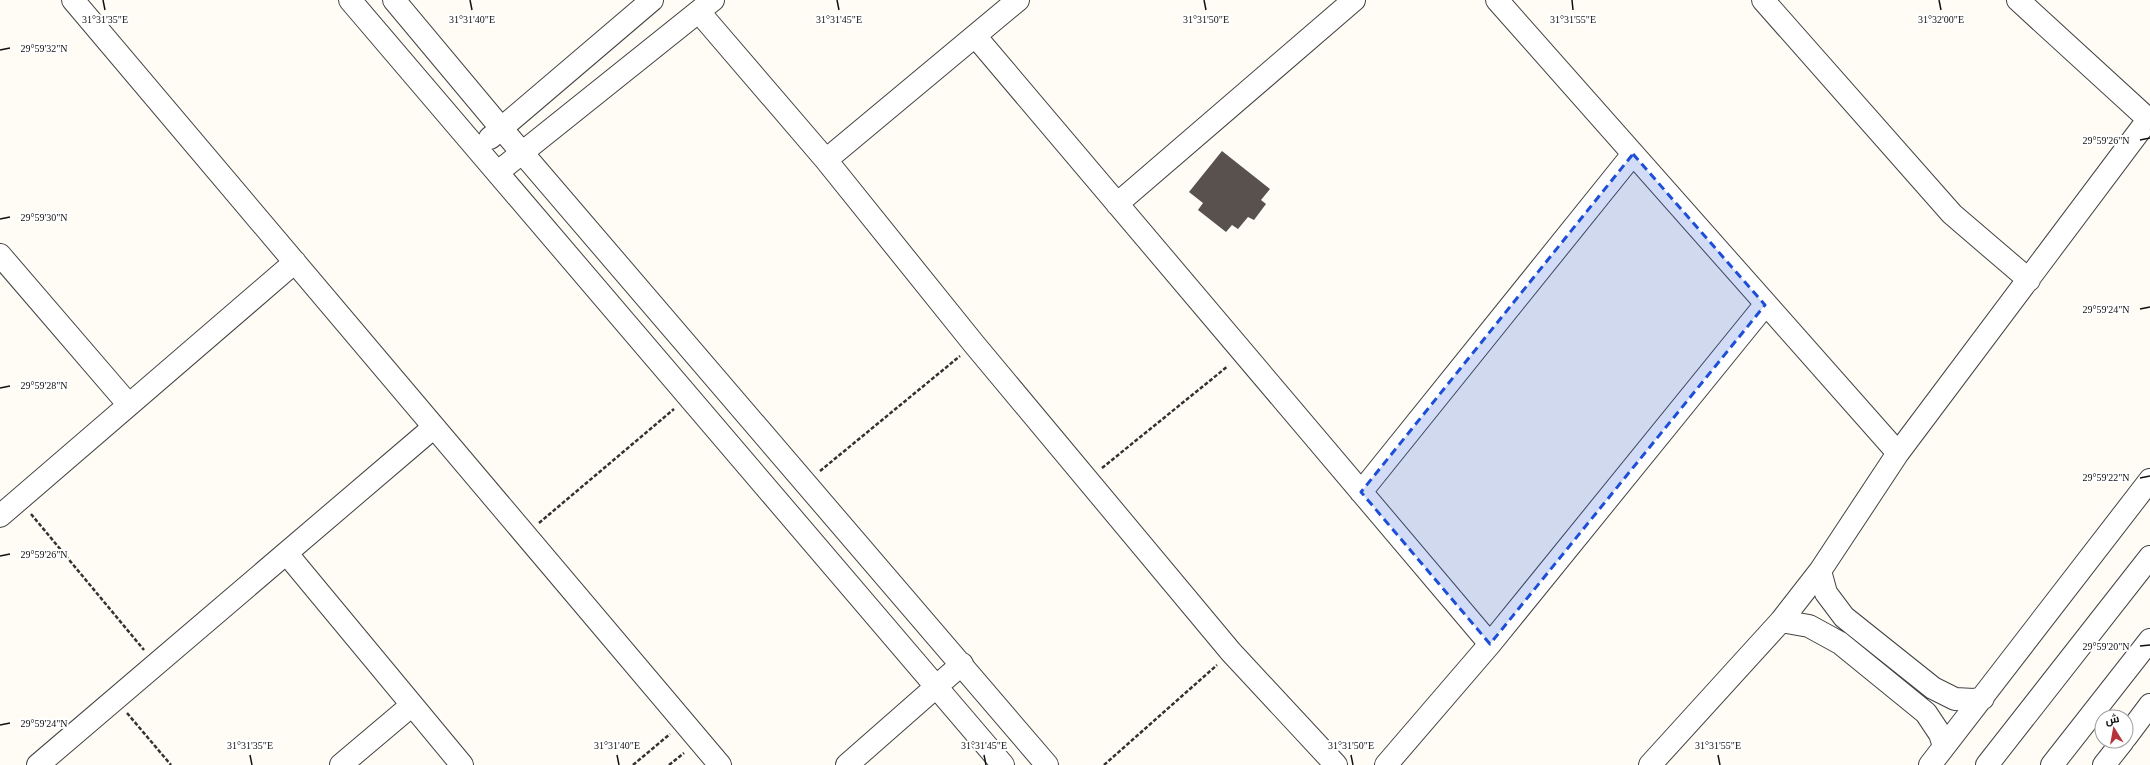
<svg xmlns="http://www.w3.org/2000/svg" width="2150" height="765" font-family="'Times New Roman',Cairo,serif">
<rect width="100%" height="100%" fill="#fefcf4"/>
<path fill="#58514d" d="M 1222,151 L 1270,189 L 1261,200 L 1266,204 L 1254,220 L 1248,217 L 1238,229 L 1232,225 L 1226,232 L 1198,210 L 1203,203 L 1189,192 Z"/>
<g fill="none" stroke-linecap="round" stroke-linejoin="round">
<defs>
<path id="minor" d="M 73,0 L 720,765
M 350,0 L 1003,765
M 394,0 L 501,128 L 1047,765
M 1497,0 L 1898,453
M 1763,0 L 1952,214 L 2029,280
M 2018,0 L 2148,119
M 699,12 L 826,160 L 974,344 L 1231,652 L 1336,765
M 976,37 L 1490,644
M 490,138 L 652,0
M 826,160 L 1018,0
M 498,172 L 713,0
M 1117,204 L 1354,0
M 0,255 L 129,405
M 1361,492 L 1633,154
M 0,516 L 295,262
M 287,554 L 462,765
M 1820,571 L 1826,593 L 1844,617 L 1933,688 L 1955,699 L 1974,700 L 1983,698
M 1781,621 L 1809,626 L 1840,643 L 1926,713 L 1940,734 L 1944,746
M 2126,737 L 2150,705
M 38,765 L 434,427
M 341,765 L 412,705
M 847,765 L 962,664
M 1386,765 L 1490,644 L 1765,305
M 1650,765 L 1781,621 L 1820,571 L 1898,453 L 2150,117
M 1930,765 L 2150,480
M 1987,765 L 2150,557
M 2052,765 L 2150,640
M 2104,765 L 2123,741"/>
</defs>
<use href="#minor" stroke="#434343" stroke-width="24"/>
<path stroke="#323232" stroke-width="2.5" stroke-dasharray="4 2" stroke-linecap="butt" d="M 1102,468 L 1228,366
M 820,471 L 960,356
M 31,514 L 144,650
M 539,523 L 674,409
M 127,713 L 171,765
M 633,765 L 670,734
M 669,765 L 684,753
M 1104,765 L 1217,665"/>
<use href="#minor" stroke="#fff" stroke-width="22"/>
</g>
<path fill="#1d4ed8" fill-opacity="0.2" stroke="#1d4ed8" stroke-width="3" stroke-dasharray="8 5" stroke-linejoin="round" d="M 1633,154 L 1765,305 L 1490,644 L 1361,492 Z"/>
<path fill="none" stroke="#101010" stroke-width="1.5" d="M 103,0 L 105,10M 470,0 L 472,10M 837,0 L 839,10M 1204,0 L 1206,10M 1572,0 L 1573,10M 1939,0 L 1941,10M 0,50 L 10,48M 2140,140 L 2150,138M 0,219 L 10,217M 2140,309 L 2150,307M 0,388 L 10,386M 2140,478 L 2150,476M 0,556 L 10,554M 2140,646 L 2150,645M 0,725 L 10,723M 250,755 L 252,765M 617,755 L 619,765M 984,755 L 986,765M 1351,755 L 1353,765M 1718,755 L 1720,765"/>
<g font-size="10" text-anchor="middle" fill="#101010" stroke="#fff" stroke-width="4" stroke-linejoin="round" paint-order="stroke">
<text x="105" y="23">31°31'35"E</text>
<text x="472" y="23">31°31'40"E</text>
<text x="839" y="23">31°31'45"E</text>
<text x="1206" y="23">31°31'50"E</text>
<text x="1573" y="23">31°31'55"E</text>
<text x="1941" y="23">31°32'00"E</text>
<text x="44" y="52">29°59'32"N</text>
<text x="2106" y="144">29°59'26"N</text>
<text x="44" y="221">29°59'30"N</text>
<text x="2106" y="313">29°59'24"N</text>
<text x="44" y="389">29°59'28"N</text>
<text x="2106" y="481">29°59'22"N</text>
<text x="44" y="558">29°59'26"N</text>
<text x="2106" y="650">29°59'20"N</text>
<text x="44" y="727">29°59'24"N</text>
<text x="250" y="749">31°31'35"E</text>
<text x="617" y="749">31°31'40"E</text>
<text x="984" y="749">31°31'45"E</text>
<text x="1351" y="749">31°31'50"E</text>
<text x="1718" y="749">31°31'55"E</text>
</g>
<g transform="translate(2114 729) rotate(349)"><circle r="19" fill="#ffffff" stroke="#9f9f9f"/>
<path d="M0-3L7 15L0 10L-7 15Z" fill="#b6323b"/>
<text y="-6" font-size="11" font-weight="bold" text-anchor="middle" fill="#101010">ش</text>
</g>
</svg>
